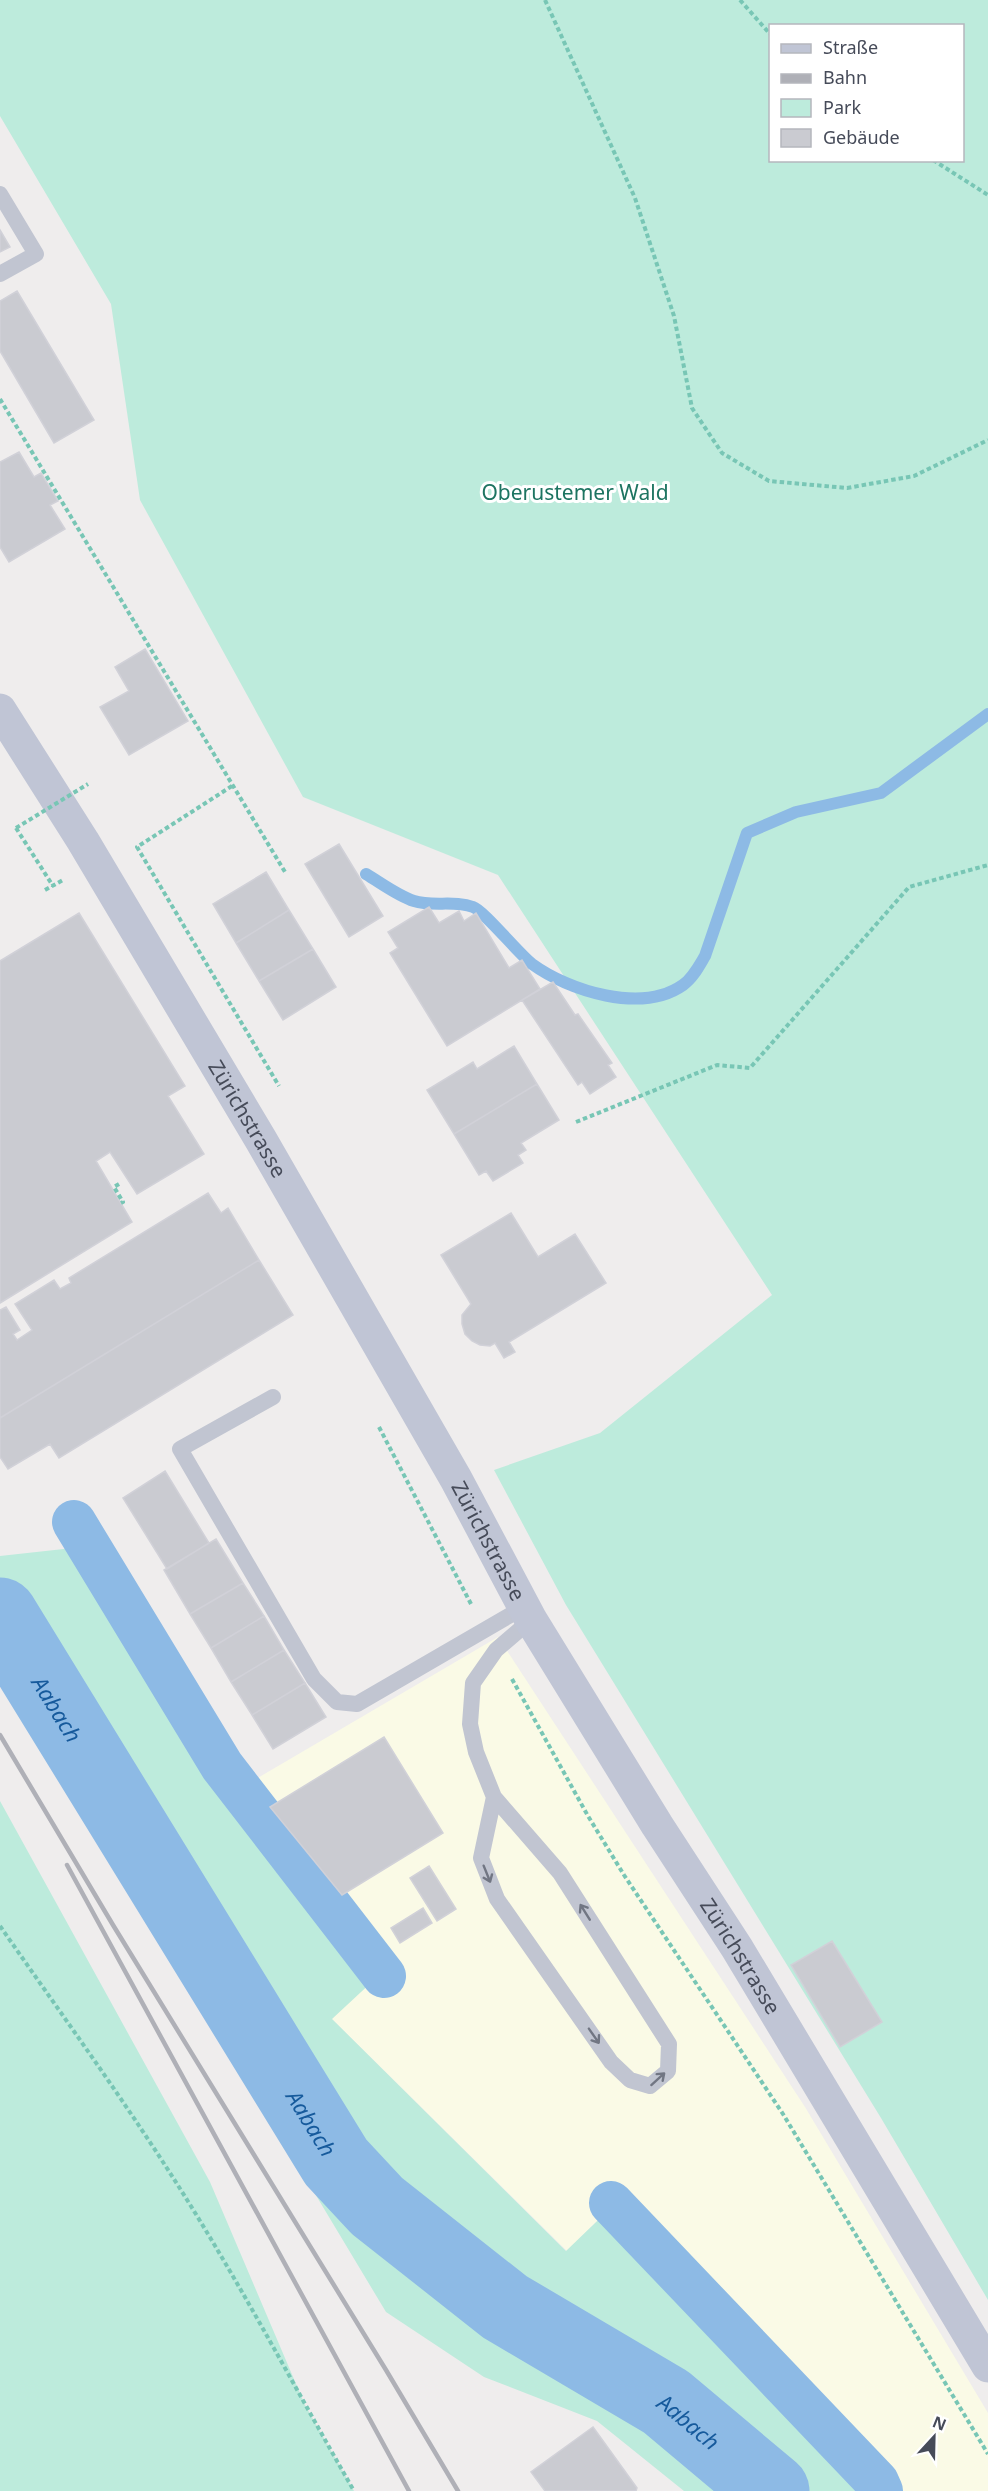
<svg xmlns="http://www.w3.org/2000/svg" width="988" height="2491" font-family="'Noto Sans',sans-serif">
<rect width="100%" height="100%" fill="#efeded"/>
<path fill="#fafae6" d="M 498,1637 L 805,2107 L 988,2413 L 988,2491 L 889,2491 L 879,2469 L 617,2201 L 567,2251 L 332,2019 L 244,1786 Z"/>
<path fill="#bdebdc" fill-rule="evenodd" d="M 0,0 L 988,0 L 988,2300 L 881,2118 L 566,1605 L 494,1470 L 600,1433 L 772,1295 L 498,875 L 303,797 L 140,500 L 111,304 L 0,116 ZM 770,26 L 962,26 L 962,160 L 770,160 Z
M 100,1545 L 244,1785 L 389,1966 L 332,2019 L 566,2251 L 618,2201 L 879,2469 L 889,2491 L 684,2491 L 597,2421 L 484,2377 L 386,2312 L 0,1669 L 0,1556 Z
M 0,1801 L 210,2182 L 305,2405 L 354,2491 L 0,2491 Z"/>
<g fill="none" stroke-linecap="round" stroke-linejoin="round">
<path stroke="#8dbae5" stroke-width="12" d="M 366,874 C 381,883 398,896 414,901 C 432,907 455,900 473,907 C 483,910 519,954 532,964 C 569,991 642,1014 683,985 C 693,978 699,966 705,956 L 747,833 L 796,812 L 881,793 L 988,714"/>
<path stroke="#8dbae5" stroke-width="44" d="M 74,1522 L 222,1766 L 384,1976
M 611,2203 L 877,2482 L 881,2491"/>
<path stroke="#8dbae5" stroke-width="75" id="s1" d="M 0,1615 L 336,2162 L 377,2206 L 505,2307 L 666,2402 L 772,2491"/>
</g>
<path fill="#cacbd1" stroke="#d1d1d8" stroke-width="1.5" d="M 0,230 L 10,247 L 0,252 Z
M 17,291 L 94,420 L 54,443 L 0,351 L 0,301 Z
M 19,452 L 34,477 L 41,473 L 58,501 L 50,505 L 65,529 L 9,562 L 0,547 L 0,462 Z
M 145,649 L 188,721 L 129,755 L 100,707 L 129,691 L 115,667 Z
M 339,844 L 383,916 L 349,937 L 305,864 Z
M 266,872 L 289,910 L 236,943 L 213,904 Z
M 429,907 L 439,923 L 459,911 L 464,921 L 476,913 L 509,968 L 522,960 L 540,989 L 447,1046 L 390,953 L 398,948 L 388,932 Z
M 289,910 L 313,949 L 259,981 L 236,943 Z
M 79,913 L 185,1086 L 168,1096 L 204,1154 L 137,1194 L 110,1152 L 96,1161 L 132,1222 L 0,1303 L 0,961 Z
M 313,949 L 336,987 L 283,1020 L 259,981 Z
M 553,982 L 575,1015 L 578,1014 L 612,1063 L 608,1065 L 616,1077 L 590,1094 L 582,1082 L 578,1085 L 522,1000 Z
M 514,1046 L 537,1084 L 454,1134 L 427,1090 L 473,1062 L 477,1069 Z
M 537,1084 L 559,1120 L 521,1143 L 526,1150 L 518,1155 L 523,1163 L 493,1181 L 486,1171 L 479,1175 L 454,1134 Z
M 208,1193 L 221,1213 L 228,1208 L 259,1260 L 0,1418 L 0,1310 L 6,1307 L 20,1330 L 13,1334 L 17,1340 L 32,1330 L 15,1304 L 54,1280 L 60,1289 L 71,1283 L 69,1278 Z
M 511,1213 L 538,1257 L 575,1234 L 606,1283 L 509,1342 L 515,1352 L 504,1358 L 495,1343 L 490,1346 L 480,1345 L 472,1341 L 465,1334 L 462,1324 L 462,1315 L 471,1304 L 441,1255 Z
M 259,1260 L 293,1315 L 59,1458 L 50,1444 L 8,1469 L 0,1457 L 0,1418 Z
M 165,1471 L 209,1543 L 167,1569 L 123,1498 Z
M 216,1539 L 243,1583 L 190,1614 L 164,1570 Z
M 243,1583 L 264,1616 L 211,1648 L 190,1614 Z
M 264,1616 L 284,1650 L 231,1682 L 211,1648 Z
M 284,1650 L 305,1683 L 252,1715 L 231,1682 Z
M 305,1683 L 326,1717 L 273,1749 L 252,1715 Z
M 384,1737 L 443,1833 L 342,1895 L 270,1807 Z
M 429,1866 L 456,1909 L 437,1921 L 410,1878 Z
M 423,1908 L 432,1923 L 400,1943 L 391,1928 Z
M 832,1941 L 882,2022 L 840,2047 L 791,1965 Z
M 593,2427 L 637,2488 L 636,2491 L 545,2491 L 531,2472 Z"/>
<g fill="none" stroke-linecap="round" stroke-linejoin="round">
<path stroke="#78c6b5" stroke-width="4" stroke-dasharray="4.5 3" stroke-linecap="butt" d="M 545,0 L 635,198 L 674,316 L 692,408 L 722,453 L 769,481 L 847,488 L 914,476 L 988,440
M 740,0 L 770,34
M 933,160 L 988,195
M 0,399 L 285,872
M 232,786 L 137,847 L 279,1086
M 16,828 L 53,886
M 45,890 L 63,880
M 576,1122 L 717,1065 L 750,1068 L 909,887 L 988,865
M 119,1184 L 114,1187 L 123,1202 L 121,1203
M 379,1427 L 471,1604
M 512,1679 L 588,1816 L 624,1875 L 783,2114 L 988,2454
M 0,1926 C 64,2018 130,2108 189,2203 C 248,2298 299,2395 354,2491"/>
<path stroke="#c1c5d1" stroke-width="16" d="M 0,194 L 36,254 L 0,274
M 273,1397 L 180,1449 L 314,1679 L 337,1702 L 357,1704 L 524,1607
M 494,1797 L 481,1858 L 497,1899 L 611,2062 L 630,2080 L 650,2086 L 668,2071 L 669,2044 L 560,1873 L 494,1797 L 476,1752 L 470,1724 L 473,1683 L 496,1650 L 531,1620"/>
<path stroke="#c0c5d5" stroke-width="33" id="s2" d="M 0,710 L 83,841 L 261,1140 L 456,1479 L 531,1620 L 657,1825 L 737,1948 L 988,2366"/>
<path stroke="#afb0b7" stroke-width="4.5" d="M 0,1735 L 113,1925 L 386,2370 L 458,2491
M 67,1865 L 409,2491"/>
<path stroke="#78c6b5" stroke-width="4" stroke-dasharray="4.5 3" stroke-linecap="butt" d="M 16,828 L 88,784"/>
</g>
<defs><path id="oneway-shaft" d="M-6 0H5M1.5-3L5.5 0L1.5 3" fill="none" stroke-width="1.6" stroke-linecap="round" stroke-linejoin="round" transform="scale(1.5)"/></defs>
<g stroke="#717683">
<use href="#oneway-shaft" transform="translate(487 1874) rotate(68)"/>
<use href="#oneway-shaft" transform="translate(585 1912) rotate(-122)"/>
<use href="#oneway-shaft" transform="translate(594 2036) rotate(55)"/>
<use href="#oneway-shaft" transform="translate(658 2079) rotate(-42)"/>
</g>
<g text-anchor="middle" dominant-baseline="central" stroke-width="6" stroke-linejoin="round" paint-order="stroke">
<g font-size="21" fill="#1d7461" stroke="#fff">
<text x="575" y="492">Oberustemer Wald</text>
</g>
<g font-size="21" fill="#464b59" stroke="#fff">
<text stroke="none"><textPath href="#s2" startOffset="478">Zürichstrasse</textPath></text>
<text stroke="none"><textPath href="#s2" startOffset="964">Zürichstrasse</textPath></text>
<text stroke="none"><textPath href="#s2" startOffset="1450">Zürichstrasse</textPath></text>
</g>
<g font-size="22" font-style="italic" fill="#165a9c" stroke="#fff">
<text stroke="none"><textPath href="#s1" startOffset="110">Aabach</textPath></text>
<text stroke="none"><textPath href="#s1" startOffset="596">Aabach</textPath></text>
<text stroke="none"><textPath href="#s1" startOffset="1082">Aabach</textPath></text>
</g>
</g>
<rect x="769" y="24" width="195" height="138" fill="#ffffff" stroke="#b5b7bd" stroke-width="1.5"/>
<rect x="781" y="44" width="30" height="9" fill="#c0c5d5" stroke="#b5b7bd" stroke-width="1.5"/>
<text x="823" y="54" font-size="18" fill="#464b59">Straße</text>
<rect x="781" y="74" width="30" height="9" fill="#afb0b7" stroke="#b5b7bd" stroke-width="1.5"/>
<text x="823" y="84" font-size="18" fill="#464b59">Bahn</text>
<rect x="781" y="99" width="30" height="18" fill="#bdebdc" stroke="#b5b7bd" stroke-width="1.5"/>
<text x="823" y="114" font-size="18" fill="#464b59">Park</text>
<rect x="781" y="129" width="30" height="18" fill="#cacbd1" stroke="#b5b7bd" stroke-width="1.5"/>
<text x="823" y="144" font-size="18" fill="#464b59">Gebäude</text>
<g transform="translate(934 2437) rotate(22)" stroke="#ffffff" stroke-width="4.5" paint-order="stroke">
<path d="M0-4.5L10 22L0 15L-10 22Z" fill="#464b59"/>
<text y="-9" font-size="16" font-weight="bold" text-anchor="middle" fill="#464b59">N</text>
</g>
</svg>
